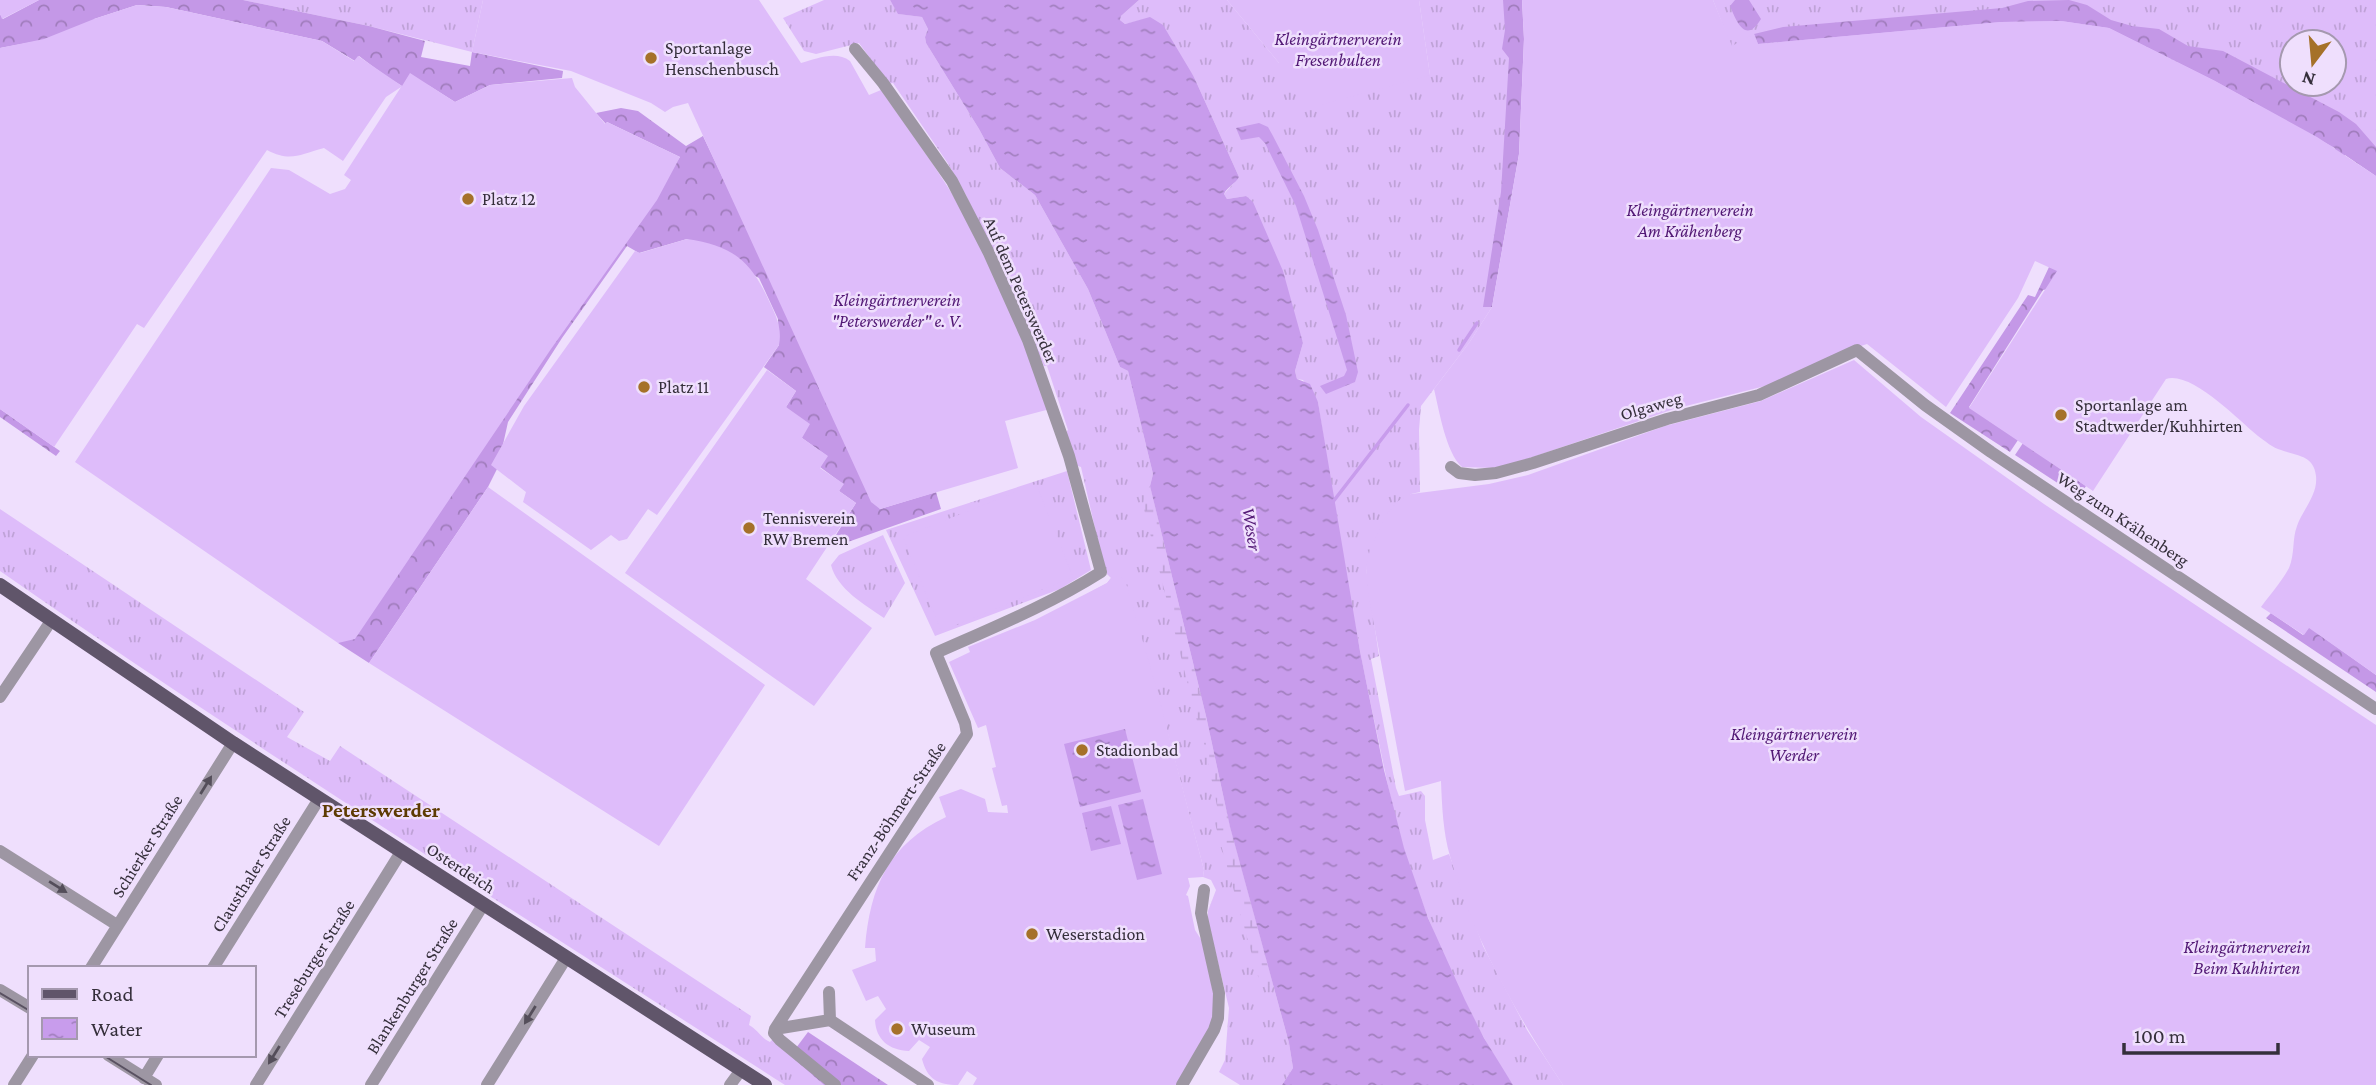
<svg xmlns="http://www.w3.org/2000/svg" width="2376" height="1085" font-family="'Crimson Pro',serif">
<defs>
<pattern id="grass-tufts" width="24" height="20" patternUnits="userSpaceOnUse" patternTransform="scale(1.75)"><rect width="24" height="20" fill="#debcfa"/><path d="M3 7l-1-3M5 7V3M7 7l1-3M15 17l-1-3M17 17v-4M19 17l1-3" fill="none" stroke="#bfa2d7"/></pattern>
<pattern id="forest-crowns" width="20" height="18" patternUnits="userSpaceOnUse" patternTransform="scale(1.75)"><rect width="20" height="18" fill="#c498e7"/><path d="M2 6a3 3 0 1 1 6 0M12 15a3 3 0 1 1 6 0" fill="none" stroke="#a07cbc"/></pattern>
<pattern id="wetland-marsh" width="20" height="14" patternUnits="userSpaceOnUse" patternTransform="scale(1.75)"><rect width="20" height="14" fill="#debcfa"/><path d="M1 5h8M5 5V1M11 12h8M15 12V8" fill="none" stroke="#bfa2d7"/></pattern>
<pattern id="water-ripples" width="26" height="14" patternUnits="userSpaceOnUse" patternTransform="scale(1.75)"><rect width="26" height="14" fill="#c89cec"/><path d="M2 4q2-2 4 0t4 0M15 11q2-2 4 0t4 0" fill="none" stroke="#a380c0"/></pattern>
</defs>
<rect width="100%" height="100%" fill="#efdffd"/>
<path fill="url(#grass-tufts)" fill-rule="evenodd" d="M 243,0 L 483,0 L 472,52 L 369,26 Z
M 824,0 L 890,0 L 899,14 L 922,17 L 928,29 L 925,37 L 926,43 L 979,129 L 1000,168 L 1035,195 L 1088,289 L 1120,367 L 1128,371 L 1153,474 L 1150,486 L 1230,827 L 1289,1043 L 1293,1068 L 1282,1085 L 1240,1085 L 1219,1072 L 1225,1060 L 1229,1008 L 1208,921 L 1208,911 L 1216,890 L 1211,880 L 1203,877 L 1204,870 L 1168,734 L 1087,594 L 1107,583 L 1111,578 L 1105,572 L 1081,467 L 1075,465 L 1066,432 L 1068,430 L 1047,366 L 1044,366 L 966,195 L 947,162 L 893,83 L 889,84 L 859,43 L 816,54 L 804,51 L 783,18 Z
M 1139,0 L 1227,0 L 1279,63 L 1430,75 L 1419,0 L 1522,0 L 1492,307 L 1469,343 L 1421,406 L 1419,430 L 1420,492 L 1411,494 L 1366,568 L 1379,656 L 1371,659 L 1396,788 L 1399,796 L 1421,791 L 1425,796 L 1425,820 L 1433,860 L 1449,854 L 1483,946 L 1527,1030 L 1563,1085 L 1513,1085 C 1468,1019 1428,926 1404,850 C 1391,806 1383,760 1373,715 C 1351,612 1334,507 1318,402 L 1303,380 L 1297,379 L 1295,371 L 1303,343 L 1246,196 L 1227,199 L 1224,194 L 1239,177 L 1194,77 L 1150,18 L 1125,24 L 1120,20 L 1121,16 Z
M 1713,0 L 2376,0 L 2376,176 L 2335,148 L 1731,46 ZM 2292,42 L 2334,42 L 2334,84 L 2292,84 Z
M 1067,471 L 1091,570 L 1060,589 L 935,636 L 886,530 Z
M 0,509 L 304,712 L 287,737 L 330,761 L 340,746 L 751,1016 L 749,1025 C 758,1030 760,1037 770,1042 L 772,1040 L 824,1085 L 785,1085 C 522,916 257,750 0,571 Z
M 883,535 L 905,583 L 884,618 C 865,605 837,589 831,565 L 839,555 Z"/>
<path fill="url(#forest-crowns)" d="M 39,0 L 243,0 L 369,26 L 425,41 L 421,57 L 470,66 L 472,52 L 563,71 L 562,78 L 490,85 L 455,102 L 428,85 L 420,97 L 384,75 L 359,56 L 355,61 L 322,41 L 166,7 L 137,5 L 94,19 L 92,31 L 0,48 L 0,14 L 3,19 Z
M 1503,0 L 1522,0 L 1524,39 L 1519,154 L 1492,307 L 1483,307 L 1501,192 L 1509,58 L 1502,49 L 1505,30 Z
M 1735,0 L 1749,0 L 1761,19 C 1746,44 1737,23 1730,6 Z
M 2069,0 L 2087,5 L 2111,20 L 2132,26 L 2159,29 L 2188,46 L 2223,51 L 2339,112 L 2356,124 L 2376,147 L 2376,176 L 2345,155 L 2225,350 L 2215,344 L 2208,352 L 2183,348 L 2175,334 L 2163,330 L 2149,313 L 2133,316 L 2094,299 L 2054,288 L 2043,290 L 1969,407 L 2018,440 L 2010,452 L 1950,413 L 2028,295 L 2035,297 L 2049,267 L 2134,297 L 2215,344 L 2335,148 L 2215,81 L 2109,28 L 2061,21 L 2001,22 L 1758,44 L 1754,34 L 1783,27 L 2002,8 L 2028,1 Z
M 621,108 L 638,111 L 686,146 L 703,136 L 880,509 L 936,492 L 941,509 L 845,543 L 834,538 L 856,503 L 839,491 L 843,484 L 820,467 L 827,456 L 802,438 L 786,407 L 796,391 L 764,367 L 779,345 L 778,319 L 759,278 L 687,239 L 639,253 L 627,246 L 562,338 L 508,422 L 498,467 L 488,487 L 369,663 L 338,643 L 423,517 L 680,157 L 607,122 L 606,124 L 596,113 Z
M 0,409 L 60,451 L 56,456 L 0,417 Z
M 2023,443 L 2086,486 L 2079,497 L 2015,455 Z
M 2271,613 L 2303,635 L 2309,627 L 2376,675 L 2376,692 L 2266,618 Z
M 808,1032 L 888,1085 L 824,1085 L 772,1040 L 775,1035 L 793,1052 Z"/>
<path fill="url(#wetland-marsh)" d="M 1150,486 L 1206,716 L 1230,827 L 1273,985 L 1261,987 L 1214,820 L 1217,806 L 1202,733 L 1199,729 L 1143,505 L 1145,493 Z"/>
<path fill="#debcfa" d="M 0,0 L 39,0 L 2,19 L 0,14 Z
M 483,0 L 759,0 L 801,63 C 816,59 836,50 850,61 L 869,95 L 881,90 L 885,96 C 907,127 929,157 949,189 C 992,257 1022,334 1050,409 L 1005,421 L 1018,468 L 880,509 L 871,502 L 688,103 L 673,107 L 665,112 L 651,103 L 571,71 L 472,52 Z
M 1227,0 L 1419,0 L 1430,75 L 1321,105 L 1279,63 Z
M 1522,0 L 1713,0 L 1732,46 L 1754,34 L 1758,44 L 2001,22 L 2061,21 L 2109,28 L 2215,81 L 2317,137 L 2376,176 L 2376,675 L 2309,628 L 2304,635 L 2261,607 C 2270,595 2282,581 2289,568 C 2295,554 2292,539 2297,526 C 2303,509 2318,495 2316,476 C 2314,455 2297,456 2281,450 C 2273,448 2265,441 2258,436 C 2238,420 2192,371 2166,379 L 2093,491 L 1969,408 L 2057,271 L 2035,261 L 2018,298 L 1946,407 L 1867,344 L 1839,353 L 1773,384 L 1674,409 L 1515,463 L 1496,468 L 1462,467 C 1446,453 1439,410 1434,389 L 1469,343 L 1492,307 L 1519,154 L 1524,39 Z
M 137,5 L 166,7 L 322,41 L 354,61 L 358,56 L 402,86 L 410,73 L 455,102 L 490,85 L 572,78 L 575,87 L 605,124 L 607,122 L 680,157 L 657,200 L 551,349 L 355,639 L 338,643 L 75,462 L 271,168 L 289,170 L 330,194 L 345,189 L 351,180 L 344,175 L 401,87 L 386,97 L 343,161 L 324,148 C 299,155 290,162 267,150 L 144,328 L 137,324 L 54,447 L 0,409 L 0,48 L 44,39 L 94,19 Z
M 687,239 C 734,246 751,261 770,303 C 777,318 782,329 779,345 L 657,515 L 648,509 L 627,539 L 619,541 L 611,535 L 591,550 L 523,502 L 526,492 L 491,465 L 524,406 L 635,251 L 640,253 Z
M 1854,360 L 1921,417 L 2044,504 L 2376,725 L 2376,1085 L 1563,1085 C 1516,1014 1473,938 1450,856 C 1443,832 1442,806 1441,781 L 1405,791 L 1368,592 L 1366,568 L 1370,549 L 1387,514 L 1398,501 L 1411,494 L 1489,484 L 1528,475 L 1665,426 L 1761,401 Z
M 767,370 L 796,391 L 786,407 L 810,424 L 802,438 L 828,456 L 820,468 L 844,484 L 839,491 L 856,503 L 806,579 L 872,628 L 814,706 L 625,573 Z
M 1036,484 L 1073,577 L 941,631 L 903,537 Z
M 488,487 L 765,685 L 659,846 L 369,663 Z
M 1118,576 L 1123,579 L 1126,583 L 1158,694 L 1204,870 L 1203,877 L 1188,878 L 1190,886 L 1186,895 L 1188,896 L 1195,930 L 1204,944 L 1217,1014 L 1183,1085 L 973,1085 L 977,1078 L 967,1071 L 958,1085 C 938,1085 927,1079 922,1059 L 930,1047 L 919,1040 L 909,1051 C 889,1050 876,1040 875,1020 L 886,1009 L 878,996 L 866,1001 L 852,970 L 876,961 L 875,948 L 865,948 C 870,886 889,844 946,817 L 939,797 L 961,789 L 985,799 L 988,812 L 1008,813 L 1007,805 L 1002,806 L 992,768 L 996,767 L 986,725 L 978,728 L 949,662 L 970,652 L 968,647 L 1035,620 L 1107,583 L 1111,578 Z"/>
<path fill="url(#water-ripples)" d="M 890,0 L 1139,0 L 1121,16 L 1120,20 L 1125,24 L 1150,17 L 1163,25 L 1194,77 L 1239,177 C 1235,184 1227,187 1224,194 L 1227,199 L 1246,196 L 1253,202 L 1283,271 L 1303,343 L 1295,371 L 1297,379 L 1310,384 L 1318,402 L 1360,651 L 1384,770 L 1404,848 L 1428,918 L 1465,1000 L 1484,1038 L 1513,1085 L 1282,1085 L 1293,1068 L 1289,1043 L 1230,827 L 1206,716 L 1150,486 L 1153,474 L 1128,371 L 1120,367 L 1088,289 L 1035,195 L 1000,168 L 979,129 L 926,43 L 925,37 L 928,29 L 922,17 L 898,14 Z
M 1259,123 L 1268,127 L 1273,136 L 1304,196 L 1318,230 L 1346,315 L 1358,372 L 1355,382 L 1326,394 L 1320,386 L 1344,376 L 1347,370 L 1296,206 L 1265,143 L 1259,137 L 1241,140 L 1236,128 Z
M 1125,729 L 1141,792 L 1080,807 L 1064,744 Z
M 1143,799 L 1162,874 L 1137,880 L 1118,805 Z
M 1111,806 L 1121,844 L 1091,851 L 1082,813 Z"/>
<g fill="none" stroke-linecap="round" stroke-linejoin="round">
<path stroke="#c89cec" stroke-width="3.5" d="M 1459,350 L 1477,323
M 1332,503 L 1408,405"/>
<path stroke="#9d96a3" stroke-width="12" d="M 1451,467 L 1459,473 L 1475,475 L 1496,473 L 1533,463 L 1667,419 L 1759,395 L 1857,350 L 1925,405 L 1991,452 L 2376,709
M 0,697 L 51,621
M 0,851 L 117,925
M 91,968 L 233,743
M 213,968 L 319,799
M 0,990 L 30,1008
M 829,992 L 830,1020
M 775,1029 L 830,1020 L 928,1085
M 108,1055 L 156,1085
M 144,1078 L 158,1055
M 14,1085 L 33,1055
M 256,1085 L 401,852
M 371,1085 L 483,905
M 487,1085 L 566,958
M 730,1085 L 741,1070
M 835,1085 L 780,1040 L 774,1033 L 775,1029 L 967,734 L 965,723 L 936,653 C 992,628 1049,605 1101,572 L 1069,456 L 1028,340 L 989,253 L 952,181 L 883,83 L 855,49
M 1182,1085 L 1214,1030 L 1218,1018 L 1219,993 L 1201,913 L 1204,890"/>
<path stroke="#60556a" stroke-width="14" d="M 0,585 L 233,743 L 765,1085"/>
<path stroke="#595161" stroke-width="2" d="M 0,993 L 30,1011
M 103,1055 L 151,1085"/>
</g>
<defs><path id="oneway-solid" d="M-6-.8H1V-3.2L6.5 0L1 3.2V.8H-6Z" transform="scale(1.75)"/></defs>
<g fill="#544e5a">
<use href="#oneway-solid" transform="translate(206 785) rotate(-58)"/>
<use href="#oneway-solid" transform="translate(58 887) rotate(32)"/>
<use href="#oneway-solid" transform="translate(530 1015) rotate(122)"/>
<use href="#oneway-solid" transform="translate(274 1055) rotate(122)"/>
</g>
<g fill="#a57129" stroke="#efdffd" stroke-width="2.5">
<circle cx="651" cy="58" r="7"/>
<circle cx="468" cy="199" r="7"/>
<circle cx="644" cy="387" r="7"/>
<circle cx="2061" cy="415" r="7"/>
<circle cx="749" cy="528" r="7"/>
<circle cx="1082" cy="750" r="7"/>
<circle cx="1032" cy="934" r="7"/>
<circle cx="897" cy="1029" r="7"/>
</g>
<g text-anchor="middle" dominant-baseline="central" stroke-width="5" stroke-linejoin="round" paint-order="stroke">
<g font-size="18" font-style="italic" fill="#511774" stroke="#efdffd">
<text x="1338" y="39">Kleingärtnerverein<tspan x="1338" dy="21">Fresenbulten</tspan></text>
<text x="1690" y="210">Kleingärtnerverein<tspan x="1690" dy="21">Am Krähenberg</tspan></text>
<text x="897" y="300">Kleingärtnerverein<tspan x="897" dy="21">"Peterswerder" e. V.</tspan></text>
<text x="1794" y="734">Kleingärtnerverein<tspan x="1794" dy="21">Werder</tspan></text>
<text x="2247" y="947">Kleingärtnerverein<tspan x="2247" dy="21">Beim Kuhhirten</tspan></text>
</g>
<g font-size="18" fill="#352f3b" stroke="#efdffd" text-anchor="start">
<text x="665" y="48">Sportanlage<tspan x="665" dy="21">Henschenbusch</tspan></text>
<text x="482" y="199">Platz 12</text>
<text x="658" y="387">Platz 11</text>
<text x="2075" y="405">Sportanlage am<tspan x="2075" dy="21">Stadtwerder/Kuhhirten</tspan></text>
<text x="763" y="518">Tennisverein<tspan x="763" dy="21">RW Bremen</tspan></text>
<text x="1096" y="750">Stadionbad</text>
<text x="1046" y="934">Weserstadion</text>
<text x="911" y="1029">Wuseum</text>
</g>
<g font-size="18" fill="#352f3b" stroke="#efdffd">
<text transform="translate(1021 290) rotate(66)">Auf dem Peterswerder</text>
<text transform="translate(1651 406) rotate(-16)">Olgaweg</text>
<text transform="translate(2123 519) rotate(34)">Weg zum Krähenberg</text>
<text transform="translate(896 811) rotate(-56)">Franz-Böhmert-Straße</text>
<text transform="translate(147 846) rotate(-58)">Schierker Straße</text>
<text transform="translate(461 868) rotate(33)">Osterdeich</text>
<text transform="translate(251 874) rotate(-58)">Clausthaler Straße</text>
<text transform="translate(314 959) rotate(-58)">Treseburger Straße</text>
<text transform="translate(412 986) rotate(-58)">Blankenburger Straße</text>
</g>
<g font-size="19" font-style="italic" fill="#551b77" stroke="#efdffd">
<text transform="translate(1252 529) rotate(81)">Weser</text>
</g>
<g font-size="21" font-weight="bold" fill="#5d3b03" stroke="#efdffd">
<text x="381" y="810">Peterswerder</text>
</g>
</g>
<rect x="28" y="966" width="228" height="91" fill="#efdffd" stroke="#a599af" stroke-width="2"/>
<rect x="42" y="989" width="35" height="10" fill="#60556a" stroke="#a599af" stroke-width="2"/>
<text x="91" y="1001" font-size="21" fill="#352f3b">Road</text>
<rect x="42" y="1018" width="35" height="21" fill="url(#water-ripples)" stroke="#a599af" stroke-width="2"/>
<text x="91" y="1036" font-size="21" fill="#352f3b">Water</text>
<g transform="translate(2313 63) rotate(196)"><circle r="33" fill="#efdffd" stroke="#a599af" stroke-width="2"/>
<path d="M0-5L12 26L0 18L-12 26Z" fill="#a57129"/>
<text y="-10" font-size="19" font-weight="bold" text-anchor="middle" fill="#352f3b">N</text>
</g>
<path d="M2124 1043v10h154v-10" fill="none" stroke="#352f3b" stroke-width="3.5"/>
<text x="2134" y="1043" font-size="21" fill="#352f3b" stroke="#efdffd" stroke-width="5" paint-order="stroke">100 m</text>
</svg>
